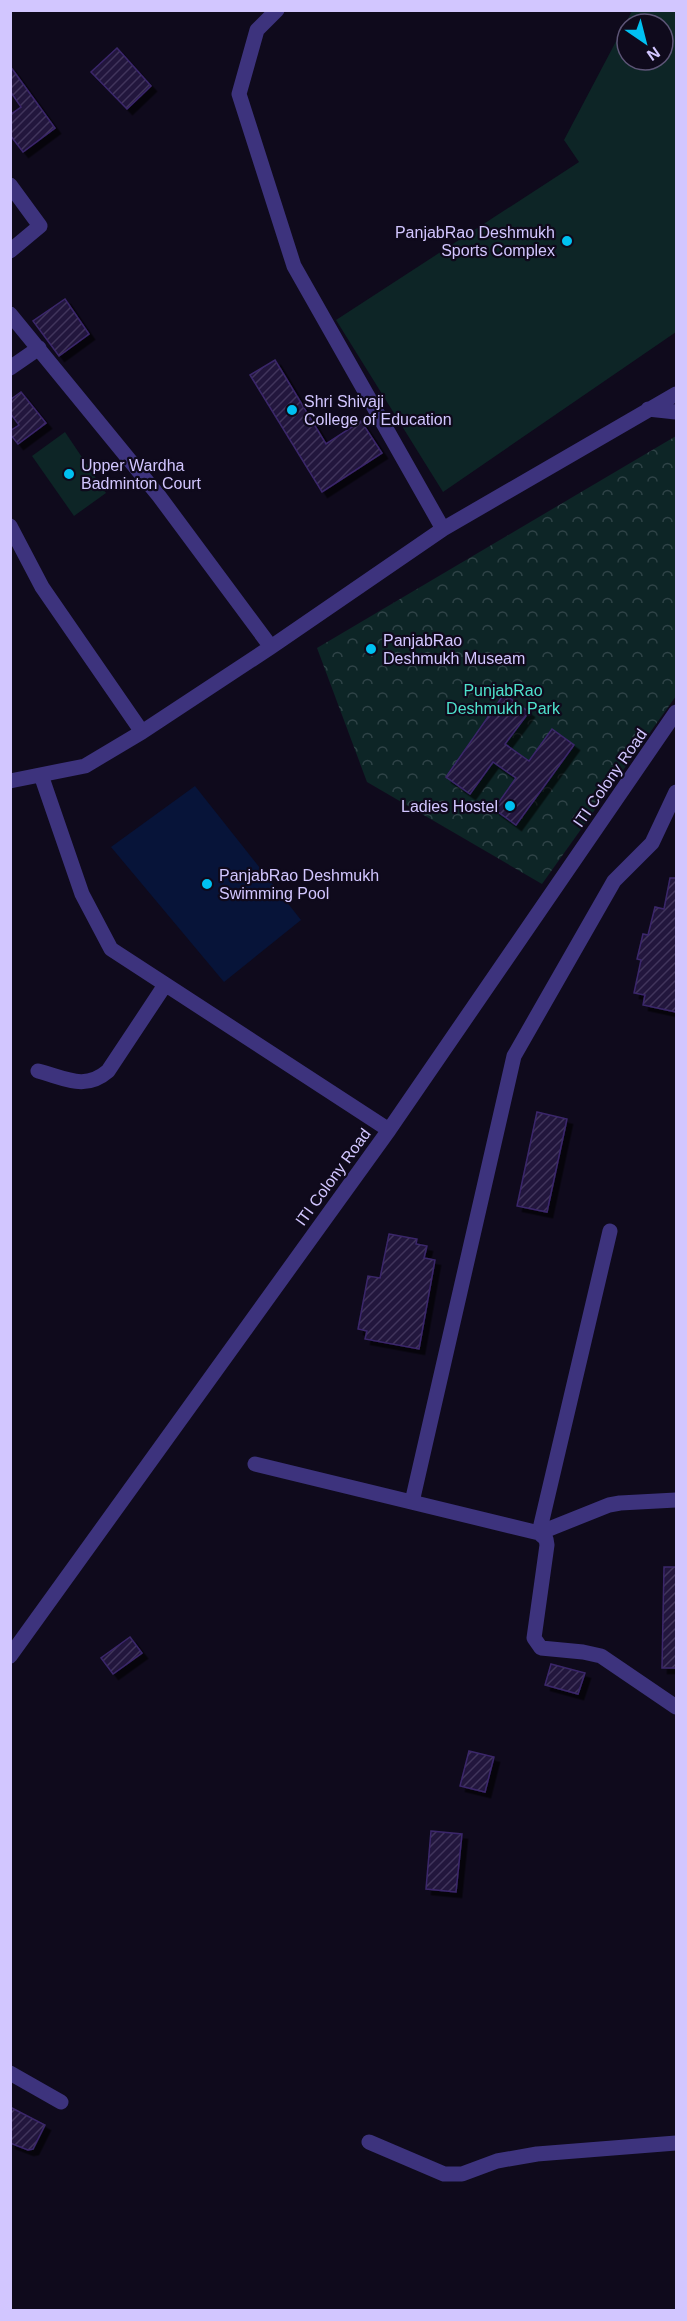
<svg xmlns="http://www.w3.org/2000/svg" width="687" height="2321" font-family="Helvetica,sans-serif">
<defs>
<pattern id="forest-crowns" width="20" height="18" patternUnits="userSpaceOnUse" patternTransform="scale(1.5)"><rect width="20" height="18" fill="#0d2526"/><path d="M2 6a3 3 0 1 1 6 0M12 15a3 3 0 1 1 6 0" fill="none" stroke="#2f4347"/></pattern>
<pattern id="building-hatch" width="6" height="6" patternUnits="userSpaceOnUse" patternTransform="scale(1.5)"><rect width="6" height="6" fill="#22163e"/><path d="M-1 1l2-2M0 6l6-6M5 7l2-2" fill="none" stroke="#41365b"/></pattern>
<filter id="shadow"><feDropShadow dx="5.5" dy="5.5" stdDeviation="0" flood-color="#0009"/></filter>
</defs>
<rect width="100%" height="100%" fill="#0f0a1c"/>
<path fill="url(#forest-crowns)" d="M 676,436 L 676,696 L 542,884 L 367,782 L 317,648 Z"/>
<path fill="#0d2526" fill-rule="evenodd" d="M 632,11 L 676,11 L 676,332 L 443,492 L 336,320 L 579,162 L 564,140 ZM 627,24 L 663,24 L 663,60 L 627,60 Z
M 65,432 L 106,493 L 74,516 L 32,456 Z"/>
<path fill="#071439" d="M 195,786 L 301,920 L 224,982 L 111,847 Z"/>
<path fill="url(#building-hatch)" stroke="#3b276b" stroke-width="1.5" filter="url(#shadow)" d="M 117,48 L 151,86 L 127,109 L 91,72 Z
M 10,66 L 55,128 L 23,152 L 10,135 L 10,115 L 21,107 L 10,91 Z
M 65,299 L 89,334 L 59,356 L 33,321 Z
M 275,360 L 326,444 L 361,421 L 382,453 L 322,492 L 250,375 Z
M 21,392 L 46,423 L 18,444 L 10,434 L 10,431 L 19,425 L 10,413 L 10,400 Z
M 504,694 L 529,712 L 505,744 L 529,761 L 552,729 L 574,745 L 516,825 L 494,809 L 516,778 L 493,762 L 470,794 L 446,777 Z
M 670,878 L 676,878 L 676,1012 L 643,1005 L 645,995 L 634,993 L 641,960 L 637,959 L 643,934 L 648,935 L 655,907 L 664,909 Z
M 537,1112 L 567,1119 L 547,1212 L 517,1206 Z
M 389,1234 L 417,1239 L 416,1244 L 427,1246 L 424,1258 L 435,1260 L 419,1349 L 365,1339 L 367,1331 L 358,1329 L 368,1276 L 380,1278 Z
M 664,1567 L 676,1567 L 676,1668 L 662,1668 Z
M 130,1637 L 142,1653 L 113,1674 L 101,1658 Z
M 551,1664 L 585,1673 L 578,1694 L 545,1685 Z
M 469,1751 L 494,1757 L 485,1792 L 460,1786 Z
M 431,1831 L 462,1834 L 456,1892 L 426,1889 Z
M 10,2107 L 45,2125 L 33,2149 L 28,2150 L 10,2143 Z"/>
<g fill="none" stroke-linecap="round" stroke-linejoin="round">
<path stroke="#3d337d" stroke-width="15" d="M 277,10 L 257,30 L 239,94 L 294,266 L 443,529
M 10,185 L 40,226 L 10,251
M 10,314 L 159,496 L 271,647
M 10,368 L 39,348
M 648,409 L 676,412
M 10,526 L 42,587 L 142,732
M 41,775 L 82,894 L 111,949 L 389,1130
M 10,781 L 85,766 L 142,732 L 271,647 L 443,529 L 676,394
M 38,1071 C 65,1078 85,1091 108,1071 L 165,985
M 610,1231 L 539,1533 L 609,1505 L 620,1503 L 676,1500
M 255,1464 L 539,1533 L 546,1539 L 547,1545 L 534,1638 L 541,1648 L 583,1652 L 601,1656 L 676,1707
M 412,1502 L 514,1056 L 614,881 L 652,843 L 676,792
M 10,1656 L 389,1130 L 676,712
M 10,2073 L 61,2102
M 369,2142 L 444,2174 L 462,2174 L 497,2161 L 537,2154 L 676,2143"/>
</g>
<g fill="#00c1f1" stroke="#0f0a1c" stroke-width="2">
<circle cx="567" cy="241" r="6"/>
<circle cx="292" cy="410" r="6"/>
<circle cx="69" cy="474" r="6"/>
<circle cx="371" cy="649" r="6"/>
<circle cx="510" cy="806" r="6"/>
<circle cx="207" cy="884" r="6"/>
</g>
<g text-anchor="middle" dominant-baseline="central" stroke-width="4.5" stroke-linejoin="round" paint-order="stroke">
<g font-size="16" fill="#d2c6ff" stroke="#0f0a1c" text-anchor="start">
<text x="555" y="232" text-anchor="end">PanjabRao Deshmukh<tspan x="555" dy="18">Sports Complex</tspan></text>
<text x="304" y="401">Shri Shivaji<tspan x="304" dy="18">College of Education</tspan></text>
<text x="81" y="465">Upper Wardha<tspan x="81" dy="18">Badminton Court</tspan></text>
<text x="383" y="640">PanjabRao<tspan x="383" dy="18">Deshmukh Museam</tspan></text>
<text x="498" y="806" text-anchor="end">Ladies Hostel</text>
<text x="219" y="875">PanjabRao Deshmukh<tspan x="219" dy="18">Swimming Pool</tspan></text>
</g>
<g font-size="16" fill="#4ee2cc" stroke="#0f0a1c">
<text x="503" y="690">PunjabRao<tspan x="503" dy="18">Deshmukh Park</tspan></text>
</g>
<g font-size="16" fill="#d2c6ff" stroke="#0f0a1c">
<text transform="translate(610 778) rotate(-55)">ITI Colony Road</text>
<text transform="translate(333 1177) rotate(-54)">ITI Colony Road</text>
</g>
</g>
<rect width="687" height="2321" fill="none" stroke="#d2c6ff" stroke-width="24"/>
<g transform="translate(645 42) rotate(145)"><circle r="28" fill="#0f0a1c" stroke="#5d5577" stroke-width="1.5"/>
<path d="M0-4.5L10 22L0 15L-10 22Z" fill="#00c1f1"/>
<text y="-9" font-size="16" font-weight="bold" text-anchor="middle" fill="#d2c6ff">N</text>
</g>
</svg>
